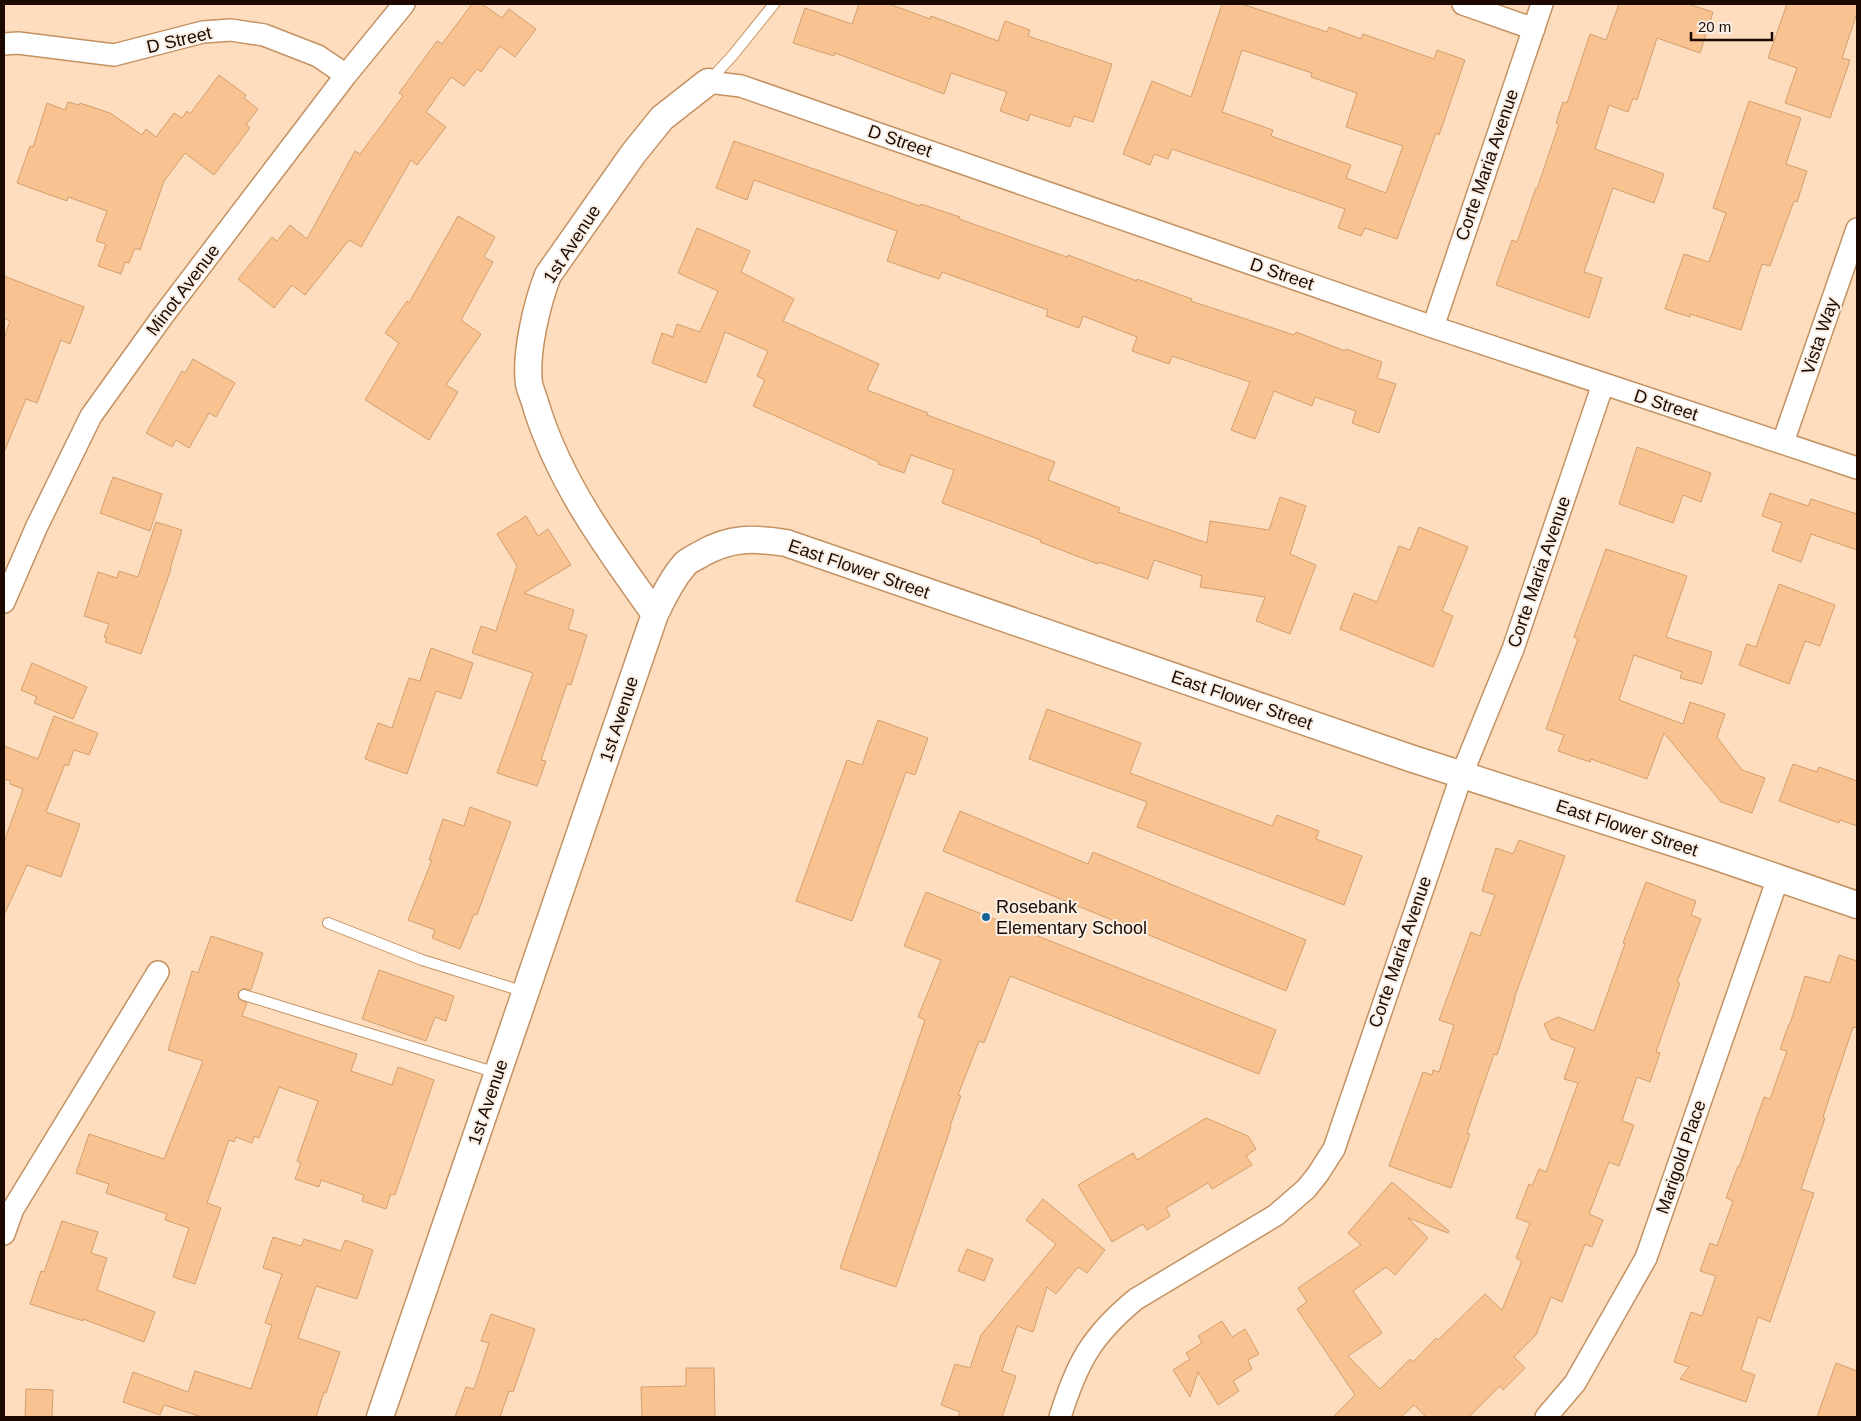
<svg xmlns="http://www.w3.org/2000/svg" width="1861" height="1421" font-family="Arial,sans-serif">
<rect width="100%" height="100%" fill="#feddbf"/>
<path fill="#f8c391" stroke="#d39f6e" fill-rule="evenodd" d="M 472,4 L 482,4 L 502,18 L 509,9 L 536,29 L 515,57 L 500,46 L 481,72 L 477,69 L 464,86 L 451,77 L 426,112 L 446,127 L 417,165 L 411,160 L 361,247 L 349,240 L 305,295 L 292,285 L 274,308 L 238,279 L 272,237 L 277,241 L 290,225 L 307,239 L 355,151 L 360,154 L 403,96 L 399,93 L 437,41 L 442,44 Z
M 859,4 L 889,4 L 930,19 L 931,16 L 998,41 L 1005,21 L 1030,30 L 1028,36 L 1112,64 L 1093,122 L 1074,116 L 1070,127 L 1030,114 L 1028,121 L 1000,111 L 1007,92 L 951,73 L 944,94 L 835,53 L 834,56 L 793,43 L 805,8 L 852,24 Z
M 1222,4 L 1242,4 L 1327,32 L 1329,27 L 1361,39 L 1363,34 L 1434,59 L 1437,50 L 1465,60 L 1439,135 L 1436,133 L 1397,239 L 1365,228 L 1361,236 L 1338,228 L 1345,209 L 1172,149 L 1168,159 L 1154,154 L 1150,165 L 1123,154 L 1152,81 L 1191,97 ZM 1242,50 L 1312,73 L 1311,77 L 1357,93 L 1346,127 L 1403,146 L 1386,193 L 1346,178 L 1351,165 L 1271,136 L 1273,130 L 1222,112 Z
M 1619,4 L 1688,4 L 1713,12 L 1700,53 L 1657,38 L 1637,100 L 1633,98 L 1628,112 L 1609,105 L 1595,149 L 1664,174 L 1654,203 L 1613,188 L 1584,272 L 1602,278 L 1589,318 L 1496,285 L 1512,240 L 1517,242 L 1536,188 L 1537,189 L 1559,124 L 1556,123 L 1563,102 L 1567,103 L 1590,34 L 1606,40 Z
M 1787,4 L 1857,4 L 1857,13 L 1842,58 L 1850,60 L 1830,118 L 1785,103 L 1797,68 L 1768,58 Z
M 219,75 L 246,95 L 244,98 L 258,109 L 246,125 L 250,128 L 214,175 L 185,153 L 164,181 L 140,250 L 135,248 L 129,263 L 125,262 L 121,274 L 98,266 L 106,244 L 96,241 L 107,211 L 68,197 L 67,201 L 17,183 L 30,146 L 33,147 L 47,103 L 65,110 L 68,102 L 79,105 L 80,103 L 110,113 L 142,135 L 146,129 L 156,137 L 174,113 L 182,118 L 187,111 L 190,114 Z
M 1749,101 L 1801,118 L 1786,164 L 1807,171 L 1797,202 L 1794,201 L 1770,266 L 1762,264 L 1741,330 L 1690,314 L 1690,317 L 1665,309 L 1684,254 L 1709,262 L 1726,213 L 1713,208 Z
M 734,141 L 920,206 L 921,204 L 960,217 L 959,219 L 1067,257 L 1068,255 L 1137,281 L 1137,279 L 1192,299 L 1191,301 L 1294,335 L 1296,332 L 1345,351 L 1346,349 L 1382,362 L 1377,378 L 1396,384 L 1379,433 L 1352,423 L 1356,411 L 1315,397 L 1312,406 L 1274,391 L 1255,439 L 1231,430 L 1250,382 L 1172,356 L 1169,364 L 1132,351 L 1137,337 L 1083,316 L 1079,328 L 1046,316 L 1048,310 L 942,272 L 939,279 L 887,261 L 897,231 L 754,180 L 747,200 L 716,188 Z
M 458,216 L 495,237 L 484,257 L 493,262 L 461,320 L 481,334 L 446,385 L 458,392 L 429,440 L 365,400 L 399,343 L 385,333 L 407,301 L 409,303 Z
M 697,228 L 750,251 L 741,272 L 794,299 L 783,321 L 879,364 L 867,390 L 928,413 L 927,415 L 1055,462 L 1048,480 L 1120,508 L 1118,512 L 1207,543 L 1210,521 L 1269,530 L 1280,497 L 1306,506 L 1290,554 L 1316,565 L 1290,634 L 1256,621 L 1265,597 L 1200,587 L 1202,576 L 1154,560 L 1148,579 L 1099,562 L 1098,564 L 1040,542 L 1041,540 L 942,503 L 954,470 L 911,455 L 904,473 L 878,464 L 879,462 L 753,406 L 765,380 L 757,376 L 768,351 L 725,332 L 706,383 L 652,363 L 662,333 L 673,337 L 677,324 L 700,332 L 718,291 L 678,273 Z
M 4,276 L 84,307 L 70,344 L 61,340 L 37,403 L 26,399 L 4,452 L 4,338 L 10,321 L 4,318 Z
M 193,359 L 235,383 L 216,417 L 209,413 L 189,448 L 176,440 L 172,447 L 146,433 L 182,371 L 185,373 Z
M 1637,447 L 1711,473 L 1701,502 L 1683,495 L 1673,523 L 1619,504 Z
M 113,477 L 162,494 L 150,531 L 100,513 Z
M 1770,493 L 1808,506 L 1811,499 L 1857,514 L 1857,550 L 1811,534 L 1801,562 L 1772,551 L 1782,523 L 1762,516 Z
M 526,516 L 538,536 L 548,529 L 571,565 L 524,593 L 574,610 L 568,629 L 587,635 L 571,685 L 567,684 L 541,760 L 546,761 L 537,786 L 497,773 L 533,673 L 472,653 L 481,626 L 496,631 L 517,566 L 497,534 Z
M 156,522 L 182,530 L 170,569 L 171,569 L 141,654 L 105,642 L 107,638 L 104,637 L 109,624 L 84,616 L 98,572 L 117,578 L 119,571 L 138,577 Z
M 1419,527 L 1468,547 L 1442,611 L 1453,616 L 1433,667 L 1340,629 L 1354,593 L 1377,602 L 1399,546 L 1410,550 Z
M 1606,549 L 1687,576 L 1666,637 L 1712,652 L 1702,684 L 1680,678 L 1682,672 L 1634,655 L 1619,700 L 1683,724 L 1690,702 L 1725,714 L 1717,737 L 1742,770 L 1765,778 L 1752,813 L 1721,802 L 1664,733 L 1647,779 L 1591,759 L 1590,762 L 1558,751 L 1564,735 L 1546,729 L 1578,639 L 1574,637 Z
M 1779,584 L 1835,605 L 1820,646 L 1805,641 L 1789,684 L 1739,665 L 1747,644 L 1756,647 Z
M 431,648 L 473,663 L 461,699 L 436,691 L 407,774 L 365,759 L 378,723 L 392,728 L 409,678 L 420,681 Z
M 32,663 L 87,687 L 73,719 L 34,703 L 37,697 L 21,690 Z
M 1047,709 L 1141,743 L 1130,773 L 1272,826 L 1277,815 L 1319,831 L 1316,839 L 1362,856 L 1344,905 L 1137,827 L 1147,802 L 1029,759 Z
M 54,716 L 98,733 L 89,755 L 74,750 L 68,766 L 65,764 L 46,812 L 80,824 L 61,877 L 27,865 L 4,915 L 4,842 L 23,789 L 10,784 L 11,781 L 4,779 L 4,746 L 38,759 Z
M 878,720 L 928,738 L 915,775 L 906,772 L 852,921 L 796,901 L 847,760 L 862,765 Z
M 1793,764 L 1817,772 L 1819,767 L 1857,781 L 1857,826 L 1840,820 L 1839,823 L 1779,801 Z
M 470,807 L 511,822 L 477,915 L 474,914 L 460,949 L 432,938 L 435,930 L 408,920 L 432,860 L 429,860 L 443,819 L 464,826 Z
M 960,811 L 1088,864 L 1093,852 L 1306,940 L 1286,991 L 943,851 Z
M 1519,840 L 1565,856 L 1514,999 L 1515,999 L 1497,1055 L 1494,1054 L 1467,1133 L 1470,1134 L 1451,1188 L 1389,1166 L 1423,1072 L 1432,1075 L 1433,1070 L 1439,1072 L 1454,1025 L 1439,1020 L 1471,932 L 1480,936 L 1495,895 L 1482,891 L 1496,848 L 1513,854 Z
M 1646,882 L 1696,901 L 1691,915 L 1701,919 L 1677,982 L 1680,983 L 1656,1052 L 1660,1053 L 1650,1082 L 1637,1077 L 1622,1121 L 1634,1125 L 1619,1166 L 1609,1162 L 1589,1214 L 1603,1220 L 1592,1247 L 1585,1244 L 1562,1302 L 1551,1297 L 1536,1335 L 1514,1357 L 1525,1368 L 1503,1390 L 1500,1386 L 1469,1417 L 1426,1417 L 1414,1405 L 1401,1417 L 1333,1417 L 1355,1395 L 1297,1309 L 1307,1302 L 1298,1288 L 1361,1245 L 1348,1233 L 1392,1182 L 1449,1231 L 1448,1233 L 1408,1218 L 1428,1238 L 1395,1275 L 1386,1267 L 1353,1291 L 1382,1333 L 1348,1356 L 1380,1389 L 1410,1359 L 1413,1362 L 1436,1338 L 1438,1340 L 1485,1294 L 1502,1310 L 1522,1261 L 1516,1258 L 1530,1223 L 1516,1218 L 1529,1184 L 1532,1186 L 1539,1169 L 1546,1172 L 1578,1083 L 1564,1079 L 1575,1048 L 1551,1039 L 1544,1024 L 1558,1017 L 1594,1031 L 1625,944 L 1623,943 Z
M 926,892 L 1276,1030 L 1259,1074 L 1010,976 L 984,1043 L 979,1041 L 958,1095 L 961,1096 L 950,1126 L 951,1127 L 896,1287 L 840,1268 L 925,1020 L 918,1017 L 941,960 L 904,946 Z
M 211,936 L 263,953 L 251,990 L 243,988 L 238,993 L 239,999 L 247,1003 L 242,1016 L 357,1054 L 351,1071 L 392,1085 L 398,1067 L 434,1080 L 395,1195 L 391,1194 L 386,1209 L 362,1201 L 364,1195 L 321,1180 L 319,1187 L 295,1179 L 301,1163 L 297,1161 L 318,1101 L 279,1087 L 259,1138 L 254,1136 L 252,1143 L 236,1137 L 234,1142 L 229,1140 L 207,1203 L 221,1208 L 195,1284 L 173,1277 L 189,1228 L 165,1220 L 167,1214 L 106,1193 L 109,1184 L 76,1173 L 89,1134 L 164,1159 L 203,1061 L 168,1050 L 192,971 L 198,973 Z
M 1839,955 L 1857,961 L 1857,1028 L 1853,1027 L 1823,1117 L 1825,1118 L 1801,1189 L 1814,1193 L 1770,1322 L 1758,1317 L 1741,1370 L 1755,1375 L 1746,1402 L 1680,1379 L 1689,1367 L 1674,1362 L 1691,1312 L 1702,1316 L 1716,1276 L 1700,1271 L 1710,1243 L 1717,1246 L 1733,1201 L 1726,1198 L 1738,1166 L 1739,1167 L 1764,1097 L 1770,1099 L 1787,1051 L 1780,1049 L 1789,1024 L 1790,1024 L 1805,976 L 1830,983 Z
M 379,970 L 454,996 L 446,1021 L 435,1017 L 426,1041 L 362,1019 Z
M 1206,1118 L 1248,1136 L 1256,1149 L 1246,1156 L 1252,1165 L 1212,1189 L 1208,1183 L 1166,1208 L 1170,1216 L 1147,1230 L 1143,1224 L 1112,1242 L 1078,1185 L 1133,1153 L 1137,1160 Z
M 1043,1199 L 1105,1250 L 1087,1273 L 1078,1267 L 1056,1294 L 1047,1287 L 1033,1332 L 1017,1326 L 1002,1371 L 1016,1376 L 1002,1417 L 958,1417 L 960,1412 L 941,1405 L 955,1364 L 970,1368 L 981,1335 L 1056,1244 L 1026,1220 Z
M 62,1221 L 98,1232 L 91,1253 L 107,1258 L 97,1290 L 155,1312 L 144,1342 L 83,1319 L 83,1321 L 30,1304 L 41,1271 L 44,1272 Z
M 273,1237 L 301,1246 L 304,1239 L 341,1251 L 345,1240 L 373,1250 L 357,1299 L 316,1286 L 298,1338 L 340,1352 L 326,1393 L 324,1392 L 316,1417 L 202,1417 L 164,1405 L 160,1415 L 123,1402 L 133,1372 L 188,1392 L 195,1371 L 251,1389 L 272,1325 L 265,1323 L 282,1274 L 263,1268 Z
M 967,1249 L 993,1259 L 984,1281 L 958,1271 Z
M 491,1314 L 535,1329 L 513,1392 L 509,1391 L 500,1417 L 455,1417 L 466,1387 L 474,1389 L 489,1343 L 481,1341 Z
M 1222,1321 L 1232,1337 L 1245,1329 L 1259,1354 L 1248,1360 L 1252,1369 L 1233,1381 L 1239,1391 L 1218,1405 L 1198,1372 L 1190,1397 L 1173,1370 L 1190,1359 L 1186,1353 L 1202,1343 L 1198,1336 Z
M 1836,1363 L 1857,1371 L 1857,1417 L 1817,1417 Z
M 686,1368 L 714,1368 L 715,1417 L 642,1417 L 641,1387 L 686,1386 Z
M 26,1389 L 53,1390 L 52,1417 L 25,1417 Z"/>
<g fill="none" stroke-linecap="round" stroke-linejoin="round">
<defs>
<path id="service" d="M 709,81 L 733,55 L 774,4
M 328,923 L 422,960 L 525,992
M 244,995 L 497,1073"/>
<path id="minor" d="M 1463,4 L 1534,29
M 4,44 L 18,43 L 114,55 L 203,32 L 231,30 L 264,35 L 318,56 L 346,75
M 708,82 L 741,86 L 1433,327 L 1857,468
M 1433,327 L 1542,4
M 1783,442 L 1857,229
M 4,602 L 37,526 L 91,416 L 162,317 L 346,75 L 404,4
M 4,1234 L 13,1209 L 158,972
M 1060,1417 C 1077,1363 1091,1336 1136,1299 L 1276,1215 L 1306,1189 L 1318,1174 L 1334,1149 L 1462,774 L 1513,649 L 1603,384
M 1546,1417 L 1575,1383 L 1646,1258 L 1778,878"/>
<path id="tertiary" d="M 655,614 C 664,596 672,579 685,564 C 689,560 696,557 701,554 C 731,537 753,538 786,543 L 1410,758 L 1714,856 L 1857,905
M 380,1417 L 655,614 C 609,550 561,485 537,409 C 535,401 531,392 529,384 C 525,353 537,303 548,275 L 633,154 L 662,118 L 708,82"/>
</defs>
<use href="#service" stroke="#c49160" stroke-width="12"/>
<use href="#minor" stroke="#c49160" stroke-width="24"/>
<use href="#tertiary" stroke="#c49160" stroke-width="29"/>
<use href="#service" stroke="#fff" stroke-width="10"/>
<use href="#minor" stroke="#fff" stroke-width="21"/>
<use href="#tertiary" stroke="#fff" stroke-width="26"/>
</g>
<circle fill="#186396" stroke="#faefe5" stroke-width="2" cx="986" cy="917" r="5"/>
<g text-anchor="middle" dominant-baseline="central" stroke-width="4" stroke-linejoin="round" paint-order="stroke">
<g font-size="18" fill="#1c0a00" stroke="#faefe5">
<text transform="translate(179 40) rotate(-13)">D Street</text>
<text transform="translate(900 141) rotate(19)">D Street</text>
<text transform="translate(1487 165) rotate(-71)">Corte Maria Avenue</text>
<text transform="translate(572 244) rotate(-57)">1st Avenue</text>
<text transform="translate(1282 274) rotate(19)">D Street</text>
<text transform="translate(183 290) rotate(-53)">Minot Avenue</text>
<text transform="translate(1820 336) rotate(-71)">Vista Way</text>
<text transform="translate(1666 405) rotate(18)">D Street</text>
<text transform="translate(859 569) rotate(19)">East Flower Street</text>
<text transform="translate(1539 572) rotate(-71)">Corte Maria Avenue</text>
<text transform="translate(1242 700) rotate(19)">East Flower Street</text>
<text transform="translate(619 719) rotate(-72)">1st Avenue</text>
<text transform="translate(1627 828) rotate(18)">East Flower Street</text>
<text transform="translate(1400 952) rotate(-71)">Corte Maria Avenue</text>
<text transform="translate(488 1102) rotate(-71)">1st Avenue</text>
<text transform="translate(1681 1157) rotate(-71)">Marigold Place</text>
</g>
<g font-size="18" fill="#1c0a00" stroke="#faefe5" text-anchor="start">
<text x="996" y="907">Rosebank<tspan x="996" dy="21">Elementary School</tspan></text>
</g>
</g>
<rect width="1861" height="1421" fill="none" stroke="#1c0a00" stroke-width="10"/>
<path d="M1691 32v8h81v-8" fill="none" stroke="#1c0a00" stroke-width="2.5"/>
<text x="1698" y="32" font-size="15" fill="#1c0a00" stroke="#faefe5" stroke-width="4" paint-order="stroke">20 m</text>
</svg>
